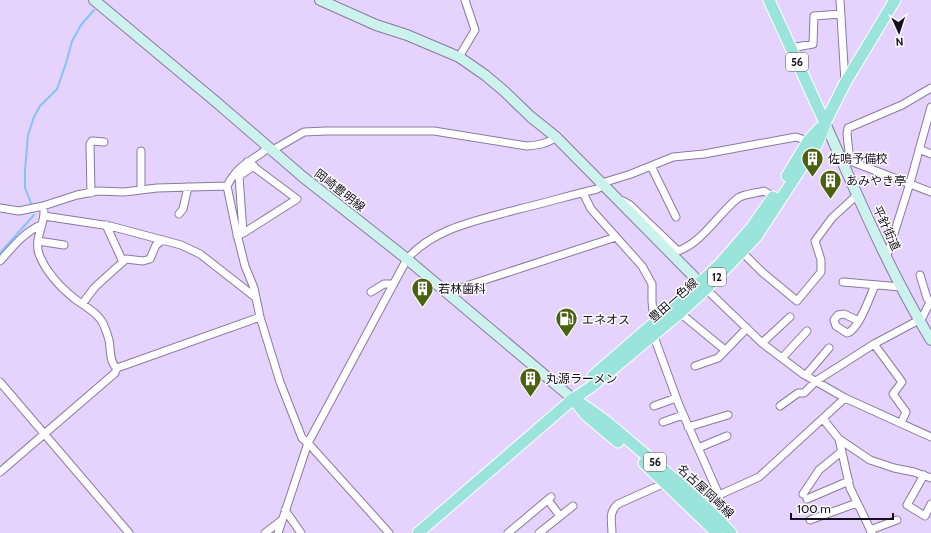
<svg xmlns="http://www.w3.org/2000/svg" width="931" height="533" font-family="Cabin,'Noto Sans JP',sans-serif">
<rect width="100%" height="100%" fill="#e5d3fe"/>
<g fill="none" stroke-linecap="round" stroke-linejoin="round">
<path stroke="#82c3f9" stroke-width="2" d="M 31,203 L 25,188 L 25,170 L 28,135 L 34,117 L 40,106 L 57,89 L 66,63 L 72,41 L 81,25 L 94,10
M 0,253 L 34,215"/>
<defs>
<path id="street" d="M 840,0 L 845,82
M 791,48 L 813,44 L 814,16 L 841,14
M 459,57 L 475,30 L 465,0
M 268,148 C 250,163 239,163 227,186 L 237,234 L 245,266 L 254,288 L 260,317 L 280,382 L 302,438 L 308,443 L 389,533
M 919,149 L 931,154
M 271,151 L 304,132 L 326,131 L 434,131 L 527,146 C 538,145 547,144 556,137
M 847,161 L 850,161 L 931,192
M 850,161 L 847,134 L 848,128 L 902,105 L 931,88
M 651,166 L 676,217
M 602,183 L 631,174 L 673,157 L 704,154 L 796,137 L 808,141
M 141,190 L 141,151
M 91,193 L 90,144 L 92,141 L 104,142
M 583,193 L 591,209 L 642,266 L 652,284 L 652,301 L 654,323
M 623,201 L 630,205 L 678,251 C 702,243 718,214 738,198 C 744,194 757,193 764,191 L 774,197
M 0,208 L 19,211 L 43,206 L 77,195 L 98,191 L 124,192 L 157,188 L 227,186
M 44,212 C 44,226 34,239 39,254 C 46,272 60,287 75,299 C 84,306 94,310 101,320 C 105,326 107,333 109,340 C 111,349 109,363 117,368
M 179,214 L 183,209 L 188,187
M 44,216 L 110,226 L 181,245 L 200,254 L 255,297
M 106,225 L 123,262
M 243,233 L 239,176 L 254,166
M 237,236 L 245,232 L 297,199 L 247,162
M 38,241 L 64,245
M 742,252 L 762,272 L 797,301 L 821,272 L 821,260 L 815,241 L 832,218 L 857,195
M 886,259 L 910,183 L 931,107
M 0,261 C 12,248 24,232 41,225
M 920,275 L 927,298 L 931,303
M 843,282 L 901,287
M 706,289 L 762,343 L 803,374 L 845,398 L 931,437
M 371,292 L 384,284 L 393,284
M 452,297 L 460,288 L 616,237
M 82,304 L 95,287 L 126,259 L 143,261 L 150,259 L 156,245 L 163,240
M 680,313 L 725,350
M 859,321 L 844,314 L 838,315 L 834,320 L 836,326 L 847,333 C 859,330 870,296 875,285
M 920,322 L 929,304 L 931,303
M 653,334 L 679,405 L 719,495 L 723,511 L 722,523
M 762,343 L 790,317
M 874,344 L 902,382 L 893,394 L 906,412 L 901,423
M 782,358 L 807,331
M 695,366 L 718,358 L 747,328
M 806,375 L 829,348
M 0,382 L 129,533
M 654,406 L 676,398
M 780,406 L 798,393 L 804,393 L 816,381 L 874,344 L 919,320
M 823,419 L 839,439 L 870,460 L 894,468 L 914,472 L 931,478
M 663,422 L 683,415
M 688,427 L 728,415
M 839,439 L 850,488 L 872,533
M 698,448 L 727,436
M 0,472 L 115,373 L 117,368 L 260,317
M 924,475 L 907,505 L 925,516 L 931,504
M 803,494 L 819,470 L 841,452
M 719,495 L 759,477 L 845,398
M 807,499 L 849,481
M 548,500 L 560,516
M 285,510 L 301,533
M 810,520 L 857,503
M 870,530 L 897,520
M 265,533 L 282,520
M 278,533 L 308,443 L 407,259 C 435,227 480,220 519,209 C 545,203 571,195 597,189 L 604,185
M 508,533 L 551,497
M 539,533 L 573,506
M 612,533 C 612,522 608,512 618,504 L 665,483"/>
<path id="secondary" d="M 94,0 L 215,101 L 303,177 L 407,259 L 573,399
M 320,0 L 376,25 L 407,35 L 459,57 L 485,75 L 504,91 L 531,117 L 556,137 L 706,289
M 825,123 C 858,196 889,271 931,340"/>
<path id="primary" d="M 769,0 L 825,123
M 787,176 L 808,141 L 820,128
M 593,376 L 700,283 L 720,264 L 752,227 L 773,197
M 573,399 C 598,413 619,432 641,451 C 672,477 704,503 731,533
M 577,404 L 586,415 L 618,442
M 644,463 L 717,533
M 418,533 L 573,399 L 591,387 L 680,313 L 706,289 L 756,237 L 818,142 L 825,123 L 845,83 L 895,0"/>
</defs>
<use href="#street" stroke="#8a79a1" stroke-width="9"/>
<use href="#secondary" stroke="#8a79a1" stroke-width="12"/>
<use href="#primary" stroke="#fff" stroke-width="13"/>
<use href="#street" stroke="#fff" stroke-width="7"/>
<use href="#secondary" stroke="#ccf2ed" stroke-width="10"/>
<use href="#primary" stroke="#9ae4db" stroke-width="11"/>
</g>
<defs>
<symbol id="building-pin" viewBox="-11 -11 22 30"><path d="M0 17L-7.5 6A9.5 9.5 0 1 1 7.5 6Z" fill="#4a610d" stroke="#fdfdfd"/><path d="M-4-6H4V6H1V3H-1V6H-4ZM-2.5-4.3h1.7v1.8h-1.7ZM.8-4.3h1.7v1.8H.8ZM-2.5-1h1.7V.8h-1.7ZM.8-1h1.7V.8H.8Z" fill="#fff"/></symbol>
<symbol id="fuel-pin" viewBox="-11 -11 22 30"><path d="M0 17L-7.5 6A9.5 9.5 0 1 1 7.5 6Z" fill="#4a610d" stroke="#fdfdfd"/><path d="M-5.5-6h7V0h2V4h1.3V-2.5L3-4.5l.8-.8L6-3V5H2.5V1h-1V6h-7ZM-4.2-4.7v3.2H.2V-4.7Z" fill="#fff"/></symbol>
</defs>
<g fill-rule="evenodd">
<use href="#building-pin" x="800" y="146" width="25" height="34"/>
<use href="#building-pin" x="818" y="168" width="25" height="34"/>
<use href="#building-pin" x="410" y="276" width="25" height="34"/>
<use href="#fuel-pin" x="554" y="306" width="25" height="34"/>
<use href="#building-pin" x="518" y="366" width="25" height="34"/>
</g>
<g text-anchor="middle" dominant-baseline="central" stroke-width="3" stroke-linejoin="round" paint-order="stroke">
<g fill="#fdfdfd" stroke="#5b5661" stroke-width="1">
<rect x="786" y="53" width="22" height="18" rx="3"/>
<rect x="708" y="268" width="18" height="18" rx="3"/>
<rect x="644" y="453" width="22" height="18" rx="3"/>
</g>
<g font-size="11" font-weight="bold" fill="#160f1e">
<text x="797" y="62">56</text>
<text x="717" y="277">12</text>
<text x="655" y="462">56</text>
</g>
<g font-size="12" fill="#160f1e" stroke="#fdfdfd" text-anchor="start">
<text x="828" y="158">佐鳴予備校</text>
<text x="846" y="180">あみやき亭</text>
<text x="438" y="288">若林歯科</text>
<text x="582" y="319">エネオス</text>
<text x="546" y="378">丸源ラーメン</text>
</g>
<g font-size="12" fill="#160f1e" stroke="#fdfdfd">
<text transform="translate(340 190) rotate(38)">岡崎豊明線</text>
<text transform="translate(887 228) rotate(65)">平針街道</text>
<text transform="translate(673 300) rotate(-41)">豊田一色線</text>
<text transform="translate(706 491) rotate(43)">名古屋岡崎線</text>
</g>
</g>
<g transform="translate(899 32) rotate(177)" stroke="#fdfdfd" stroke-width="3" paint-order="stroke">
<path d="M0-3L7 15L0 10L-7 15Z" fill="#160f1e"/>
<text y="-6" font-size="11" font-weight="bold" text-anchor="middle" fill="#160f1e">N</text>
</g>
<path d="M791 513v6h102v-6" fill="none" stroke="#160f1e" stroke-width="2"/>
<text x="797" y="513" font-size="12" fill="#160f1e" stroke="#fdfdfd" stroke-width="3" paint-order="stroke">100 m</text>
</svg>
